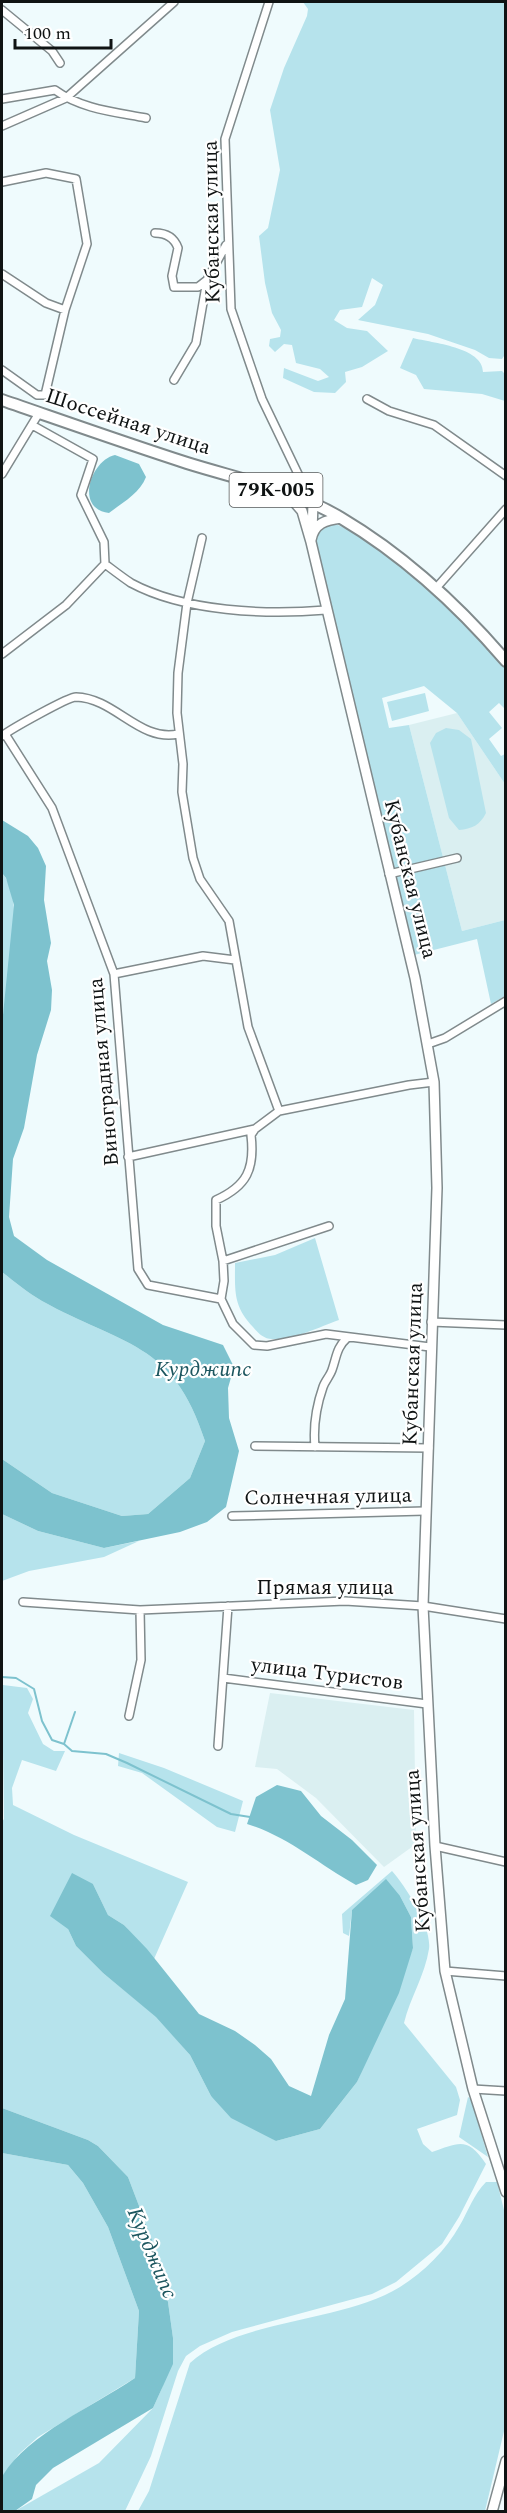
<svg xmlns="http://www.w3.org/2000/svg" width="507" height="2513" font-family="Spectral,serif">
<rect width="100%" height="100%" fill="#effbfd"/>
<path fill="#daeff1" d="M 457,713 L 505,784 L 505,920 L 462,931 L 409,725 Z
M 270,1693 L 414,1710 L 416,1844 L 384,1867 L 316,1798 L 277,1769 L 255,1767 Z"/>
<path fill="#b6e3ec" d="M 303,2 L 505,2 L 506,353 L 502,359 L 489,358 L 475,350 L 428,334 L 358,320 L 375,305 L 383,285 L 372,278 L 362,307 L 340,310 L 334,320 L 347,328 L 367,331 L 388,351 L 362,367 L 345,372 L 346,382 L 335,393 L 314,392 L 283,378 L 284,368 L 318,381 L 329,377 L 320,369 L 296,363 L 292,345 L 284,344 L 275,352 L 269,346 L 270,339 L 280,337 L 281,330 L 272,313 L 265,283 L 259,236 L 268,228 L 280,170 L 270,110 L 284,68 L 307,16 L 308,9 Z
M 413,338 C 432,343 483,347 483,372 L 502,371 L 505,374 L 505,401 L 482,394 L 424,389 L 416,375 L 400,368 Z
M 331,522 L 356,533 L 404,565 L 450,608 L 505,668 L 505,709 L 499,703 L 489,712 L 502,728 L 489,739 L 501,756 L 505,754 L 505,784 L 457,713 L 424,686 L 382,698 L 389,728 L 409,725 L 462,931 L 505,920 L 505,996 L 491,1004 L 477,939 L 414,955 L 314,542 L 322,525 Z
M 425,693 L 429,711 L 392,721 L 387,702 Z
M 446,728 L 459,730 L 471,739 L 486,813 C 480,825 472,829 459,830 L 449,818 L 430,743 L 436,733 Z
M 2,873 C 28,902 6,988 2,1025 Z
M 315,1238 L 339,1320 C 319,1327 294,1340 272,1339 C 264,1339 258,1333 253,1327 C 233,1306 235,1291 235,1263 L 275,1255 Z
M 2,1272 C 15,1282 28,1293 42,1301 C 123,1346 173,1341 205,1441 L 190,1478 L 148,1514 L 122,1516 L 52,1493 L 2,1459 Z
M 2,1514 L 38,1531 L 104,1548 L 139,1541 L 104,1557 L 29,1571 L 2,1581 Z
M 2,1681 L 3,1685 L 27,1688 L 33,1699 L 28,1713 L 43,1744 L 54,1751 L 65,1751 L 56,1771 L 22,1760 L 12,1788 L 13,1805 L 74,1835 L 188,1882 L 154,1959 L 124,1925 L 108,1915 L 93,1884 L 68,1929 L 76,1946 L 103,1973 L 157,2017 L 190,2055 L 211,2096 L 276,2141 L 320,2129 L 357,2082 L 413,1948 L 411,1917 L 400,1896 L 352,1910 L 349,1936 L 343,1933 L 342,1914 L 392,1871 C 406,1887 432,1927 429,1949 C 425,1975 410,1998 404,2023 L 456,2087 L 460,2100 L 457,2115 L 417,2129 L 423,2144 L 432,2152 C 459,2143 467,2136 486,2164 L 459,2217 L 442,2244 L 396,2282 L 372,2294 L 232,2332 L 200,2346 L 186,2356 L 178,2371 L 151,2456 L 125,2511 L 15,2511 L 99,2463 L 153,2408 L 162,2388 L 173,2338 L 168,2302 L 152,2240 L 128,2177 L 98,2146 L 88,2140 L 2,2108 L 2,1822 L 4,1819 Z
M 119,1753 L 164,1768 L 243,1801 L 235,1832 L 217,1827 L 142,1773 L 118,1766 Z
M 468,2097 L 471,2099 L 488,2157 L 459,2137 Z
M 2,2153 L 68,2165 L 83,2183 L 108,2227 L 139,2311 L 135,2378 L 38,2437 L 19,2454 L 2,2477 Z
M 486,2182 L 497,2182 L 505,2214 L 505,2427 L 485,2511 L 138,2511 L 149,2491 L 190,2363 C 238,2319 341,2323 400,2287 C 424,2272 446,2250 460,2225 C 468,2211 474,2194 486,2182 Z"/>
<path fill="#7dc2ce" d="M 115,455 L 139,464 L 146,477 C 140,493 122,503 109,513 C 74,509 91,460 115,455 Z
M 2,820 L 28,836 L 38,848 L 46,866 L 44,900 L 51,943 L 47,961 L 52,990 L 51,1010 L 37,1055 L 24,1128 L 13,1159 L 9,1217 L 14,1236 L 47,1260 L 163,1325 L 223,1345 L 234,1367 L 228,1388 L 229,1418 L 239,1451 L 226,1507 L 207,1522 L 180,1532 L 104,1548 L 38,1531 L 2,1514 L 2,1459 L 52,1493 L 122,1516 L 148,1514 L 190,1478 L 205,1441 C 173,1341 123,1346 42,1301 C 28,1293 15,1282 2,1272 L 2,1025 L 14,905 L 6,878 L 2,873 Z
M 277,1785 L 301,1791 L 321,1816 L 352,1840 L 377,1865 L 368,1880 L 356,1885 C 320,1865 287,1836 247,1824 L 256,1797 Z
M 72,1873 L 93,1884 L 108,1915 L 124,1925 L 147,1949 L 199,2014 L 235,2031 L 255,2045 L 271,2059 L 289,2086 L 311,2096 L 329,2035 L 345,1999 L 352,1910 L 386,1879 L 400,1896 L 411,1917 L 413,1948 L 399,1993 L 357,2082 L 320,2129 L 276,2141 L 231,2118 L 211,2096 L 190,2055 L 156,2017 L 103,1973 L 76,1946 L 68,1929 L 50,1916 Z
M 2,2108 L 88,2140 L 98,2146 L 128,2177 L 152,2240 L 168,2302 L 173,2338 L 173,2364 L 153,2408 L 53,2468 L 36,2485 L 32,2499 L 15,2511 L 2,2511 C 1,2502 0,2483 3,2475 C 28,2434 94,2406 135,2378 L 139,2311 L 108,2227 L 83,2183 L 68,2165 L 2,2153 Z"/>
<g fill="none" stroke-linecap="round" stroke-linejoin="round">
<path stroke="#7dc2ce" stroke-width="2" d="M 2,1677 L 16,1678 L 34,1689 L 42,1721 L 52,1740 L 64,1744
M 75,1712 L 64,1744 L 72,1751 L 106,1754 L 127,1763 L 231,1814 L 250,1817"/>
<defs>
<path id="street" d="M 269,2 L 225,139 L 231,309 L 262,399 L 312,503
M 2,10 L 52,51 L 60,63
M 2,99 L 55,90 C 81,109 115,112 146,118
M 2,126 L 66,98 L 174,2
M 2,182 L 46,173 L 76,179 L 87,244 L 65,310 L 45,395 L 37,395 L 2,370
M 155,233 C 166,233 174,237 178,248 L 172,276 L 174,287 L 198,287 L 207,280
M 2,274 L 46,303 L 65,310
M 174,380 L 196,343 L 207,280 L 226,245
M 367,399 L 389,411 L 434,425 L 506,476
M 2,474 L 39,413
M 202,538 L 187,603 L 178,673 L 177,713 L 183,764 L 182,792 L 193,858 L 200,879 L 229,921 L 248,1027 L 279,1111
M 105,564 C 113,570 122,577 131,583 C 185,612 266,615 326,610
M 437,587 L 506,509
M 2,654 L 66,605 L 105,564 L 104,542 L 81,495 L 93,459 L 32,425
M 5,734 L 52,808 L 114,974 L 138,1269 L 148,1285 L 221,1299 L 233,1324 L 254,1345 L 267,1346 L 326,1334 L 430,1347
M 2,736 C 11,729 68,697 76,697 C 115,698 139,742 178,734
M 389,874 L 457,858
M 114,974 L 203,956 L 235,960
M 428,1044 L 445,1038 L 506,1001
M 255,1129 L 251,1135 C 255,1169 247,1186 216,1200 L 216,1226 L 223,1261 L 329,1226
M 128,1157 L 255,1129 L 279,1111 L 409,1085 L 434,1082
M 221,1299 L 224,1281 L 223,1261
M 431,1322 L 506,1325
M 255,1446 L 429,1448
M 315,1447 C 313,1426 316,1407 323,1387 C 325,1381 330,1376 332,1370 C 337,1356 336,1348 348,1337
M 232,1516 L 425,1511
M 23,1602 L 140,1610 L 345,1601 L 423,1606 L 506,1619
M 223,1678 L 427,1704
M 129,1716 L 141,1660 L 140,1610
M 218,1746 L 228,1606
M 435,1846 L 506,1862
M 445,1971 L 506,1976
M 473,2089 L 506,2091"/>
<path id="secondary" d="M 288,495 L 302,511 L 311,542 L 415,978 L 434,1082 L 437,1188 L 423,1606 L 435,1846 L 445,1971 L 473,2089 L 506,2192
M 312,531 L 313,504
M 311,540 C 314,523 326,520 341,518
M 492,2512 L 506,2461"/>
<path id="primary" d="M 2,400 C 63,421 125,443 187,463 C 238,479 295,490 341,518 C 405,556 458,605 506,661"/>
</defs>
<use href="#street" stroke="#808a8c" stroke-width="10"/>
<use href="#secondary" stroke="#808a8c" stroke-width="12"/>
<use href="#primary" stroke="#808a8c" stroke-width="14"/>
<use href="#street" stroke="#fff" stroke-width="7"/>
<use href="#secondary" stroke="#fff" stroke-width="9"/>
<use href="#primary" stroke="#fff" stroke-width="10"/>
</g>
<g text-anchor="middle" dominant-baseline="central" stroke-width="4.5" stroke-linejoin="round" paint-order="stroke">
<rect fill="#fff" stroke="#575a5a" stroke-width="1.5" x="229.5" y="473" width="93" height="34" rx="4.5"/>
<g font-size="20" font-weight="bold" fill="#0f1313">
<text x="276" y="490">79К-005</text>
</g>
<g font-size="21" fill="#0f1313" stroke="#fff">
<text transform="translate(212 222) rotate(-91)">Кубанская улица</text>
<text transform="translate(128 422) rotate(18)">Шоссейная улица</text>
<text transform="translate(410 879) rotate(76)">Кубанская улица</text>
<text transform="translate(104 1072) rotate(-95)">Виноградная улица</text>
<text transform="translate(413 1364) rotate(-88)">Кубанская улица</text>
<text transform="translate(328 1497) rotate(-1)">Солнечная улица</text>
<text x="325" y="1588">Прямая улица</text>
<text transform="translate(327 1674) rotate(7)">улица Туристов</text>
<text transform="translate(418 1851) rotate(-94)">Кубанская улица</text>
</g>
<g font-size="22" font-style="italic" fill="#1c565f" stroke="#fff">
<text x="203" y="1369">Курджипс</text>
<text transform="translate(152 2253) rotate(67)">Курджипс</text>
</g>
</g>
<rect width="507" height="2513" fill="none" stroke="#0f1313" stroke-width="6"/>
<path d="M15 39v9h96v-9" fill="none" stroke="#0f1313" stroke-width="3"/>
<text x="24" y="39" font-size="18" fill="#0f1313" stroke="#ffffff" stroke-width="4.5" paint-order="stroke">100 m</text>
</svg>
